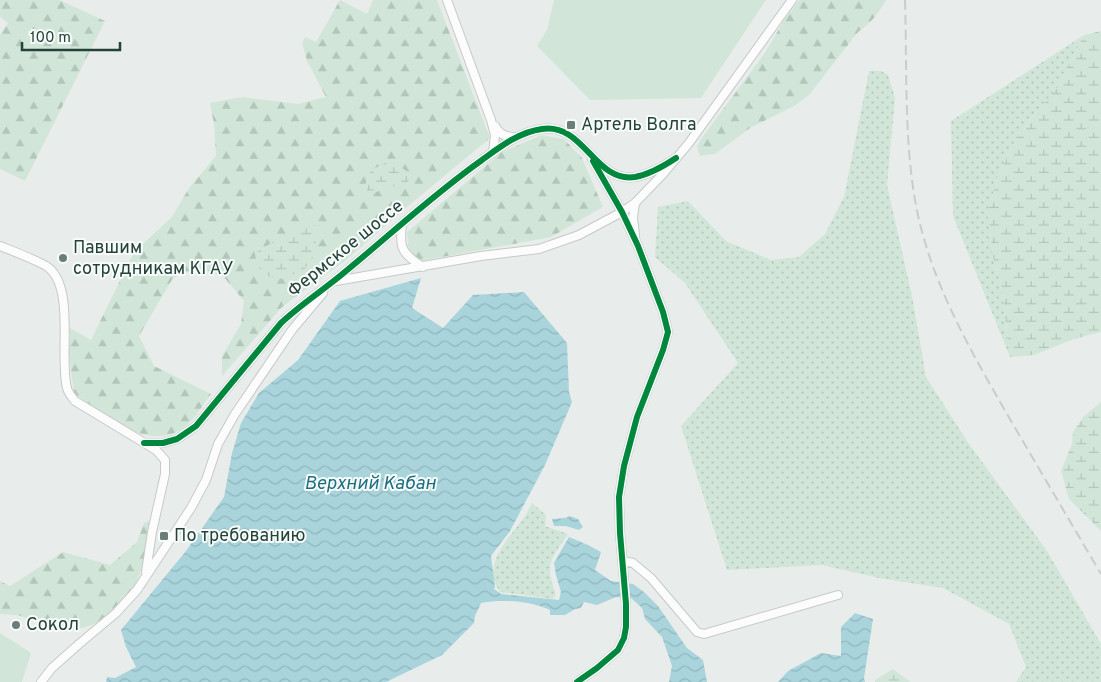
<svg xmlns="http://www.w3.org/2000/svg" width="1101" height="682" font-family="Overpass,sans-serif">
<defs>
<pattern id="grass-dots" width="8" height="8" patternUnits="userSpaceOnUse" patternTransform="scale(1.25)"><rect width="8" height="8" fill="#d1e6d8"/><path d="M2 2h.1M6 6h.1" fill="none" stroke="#b3c6ba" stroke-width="1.8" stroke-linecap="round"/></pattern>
<pattern id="forest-firs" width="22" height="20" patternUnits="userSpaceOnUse" patternTransform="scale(1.25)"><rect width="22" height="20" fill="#d1e6d8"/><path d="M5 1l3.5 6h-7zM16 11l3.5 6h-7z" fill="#b3c6ba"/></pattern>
<pattern id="wetland-marsh" width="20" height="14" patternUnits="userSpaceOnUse" patternTransform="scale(1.25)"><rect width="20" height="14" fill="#d1e6d8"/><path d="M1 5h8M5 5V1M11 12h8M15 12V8" fill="none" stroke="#b3c6ba"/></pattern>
<pattern id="water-waves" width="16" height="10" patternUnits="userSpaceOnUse" patternTransform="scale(1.25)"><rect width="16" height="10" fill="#a9d4db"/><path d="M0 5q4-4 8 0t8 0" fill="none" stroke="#91b7bd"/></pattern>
</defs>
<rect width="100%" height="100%" fill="#e8edeb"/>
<path fill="url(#grass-dots)" d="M 1084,35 L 1058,87 L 1031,118 L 1012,147 L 998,176 L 988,211 L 993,257 L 1001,283 L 1010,357 L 953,216 L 951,121 Z
M 869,71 L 881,71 L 888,75 L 895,98 L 887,185 L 912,296 L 926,377 L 969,444 L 1047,551 L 1101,644 L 1101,682 L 1016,682 L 1026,667 L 1009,624 L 943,588 L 879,578 L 822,565 L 727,570 L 681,426 L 738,363 L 685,283 L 655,257 L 658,207 L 688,201 L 726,241 L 771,260 L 799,257 L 825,234 L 844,197 Z
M 532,503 L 546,515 L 545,526 L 568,534 C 551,559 544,564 556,594 L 553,599 L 500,592 C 481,565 507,541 522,520 C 526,515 529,509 532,503 Z"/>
<path fill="url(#forest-firs)" d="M 0,0 L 60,0 L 105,21 L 25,181 L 0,169 L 0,35 L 8,23 L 0,17 Z
M 340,0 L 367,14 L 373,0 L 437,0 L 490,138 L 407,207 L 346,260 L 282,307 L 222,376 L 222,356 L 241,324 L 244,301 L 223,276 L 197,268 L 173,278 L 139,336 L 154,366 L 211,394 C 204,403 198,414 190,422 C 154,459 105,415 74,393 L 69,354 L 70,328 L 91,340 L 134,252 L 172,217 L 189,188 L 216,156 L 214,124 L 210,103 L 242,97 L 298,104 L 326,97 L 307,61 L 302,43 L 305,37 L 316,42 Z
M 799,0 L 886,0 C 879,13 870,24 858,32 L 809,95 L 794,106 L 750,128 L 715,154 L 700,156 L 697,147 L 701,139 L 765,53 L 783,22 Z
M 542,135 L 564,139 L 582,158 L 603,207 L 551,237 L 420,261 L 409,250 L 407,232 L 502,152 Z
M 153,520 L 143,565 L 134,588 L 112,610 L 97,623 L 83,628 L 58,628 L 17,615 L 0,614 L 0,581 L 10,586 L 63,552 L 110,565 L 137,542 L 144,523 Z"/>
<path fill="url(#wetland-marsh)" d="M 1101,31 L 1101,332 L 1074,339 L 1034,355 L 1010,357 L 1001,283 L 993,257 L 988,211 L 998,176 L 1012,147 L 1031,118 L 1058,87 L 1084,35 Z
M 387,162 C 398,165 408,168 410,180 L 402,186 L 386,187 L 369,196 C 361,176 370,170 387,162 Z
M 316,225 L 316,251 L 305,269 L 283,279 L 267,276 L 257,266 L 255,253 L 286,234 Z
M 1101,402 L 1101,531 L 1069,499 L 1061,471 L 1072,444 L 1073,432 L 1084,416 Z
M 893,669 L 911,682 L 875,682 L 875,680 Z"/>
<path fill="#d1e6d8" d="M 554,0 L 766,0 L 701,98 L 590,100 L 537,46 L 547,30 Z
M 0,633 L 31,653 L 22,682 L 0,682 Z"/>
<path fill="url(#water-waves)" d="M 421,278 L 412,308 L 443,328 L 473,295 L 524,292 L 567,343 L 569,392 L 572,402 L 545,465 L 510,531 L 491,556 L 495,587 L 494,589 L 501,594 L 559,600 L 561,592 L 556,575 L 554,563 L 569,537 L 588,545 L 601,552 L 595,570 L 611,581 L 633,584 L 644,592 L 658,606 L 687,648 L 703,660 L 707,682 L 669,682 L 672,666 L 662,637 L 645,619 L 642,608 L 631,598 L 616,597 L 597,605 L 584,602 L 581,608 L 575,609 L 565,615 L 550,615 L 550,610 C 530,601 503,599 481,603 L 475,616 L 474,623 L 442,655 L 386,682 L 106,682 L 107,677 L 115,678 L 136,667 L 126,647 L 121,630 L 186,551 L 224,497 L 232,453 L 241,423 L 259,393 L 298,360 L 340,301 Z
M 570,516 L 578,519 L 583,527 L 579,530 L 566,526 L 554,526 L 552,519 L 565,518 Z
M 855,613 L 873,619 L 864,678 L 865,682 L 778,682 L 788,671 L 821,653 L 841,656 L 841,627 Z"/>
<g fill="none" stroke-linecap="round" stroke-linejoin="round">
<defs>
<path id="minor" d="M 447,0 L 491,120 L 495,135 L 493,153
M 495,126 C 500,135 506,137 516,137
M 635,203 L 633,218 L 635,235
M 402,224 C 399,248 402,254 423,267
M 0,246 C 10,250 42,262 49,268 C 75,290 59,357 67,388 C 68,393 72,397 75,401 L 156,450 L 165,460 L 165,474 L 152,532 L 146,572
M 336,281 L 481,256 L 539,249 L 579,235 L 622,212 L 635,203 L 663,174 L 689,143 L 792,0
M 144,443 L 163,443 L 177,439 L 196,426 L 281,323 C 301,304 325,289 346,271 C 391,234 434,194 482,160 C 500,147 519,132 542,129 C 585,123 594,183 635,177 C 651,174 664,166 676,158
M 623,561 L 633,563 L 651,578 L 697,632 L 704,634 L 838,595
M 41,682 L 52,668 L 79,644 L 116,613 L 137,590 L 191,508 L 206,480 L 218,444 L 235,414 L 292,330 L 323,293
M 577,682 L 597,668 L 618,650 L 624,638 L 626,627 L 626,604 L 620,533 L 619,497 L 624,466 L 637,417 L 663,350 L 668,332 L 663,312 L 638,246 L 622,212 L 592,159"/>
</defs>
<use href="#minor" stroke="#c5cac8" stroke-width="10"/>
<use href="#minor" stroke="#fcfcfc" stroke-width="8"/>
<path stroke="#c9cdcc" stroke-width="2" stroke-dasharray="10 5" stroke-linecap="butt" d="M 905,0 C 907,65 904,136 915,200 C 929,281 971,351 1011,421 C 1041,472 1071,523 1101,574"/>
<defs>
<path id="cycleway" d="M 144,443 L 163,443 L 177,439 L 196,426 L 281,323 C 301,304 325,289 346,271 C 391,234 434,194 482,160 C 500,147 519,132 542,129 C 585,123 594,183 635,177 C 651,174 664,166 676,158
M 577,682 L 597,668 L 618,650 L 624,638 L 626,627 L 626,604 L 620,533 L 619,497 L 624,466 L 637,417 L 663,350 L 668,332 L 663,312 L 638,246 L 622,212 L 593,161"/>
</defs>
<use href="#cycleway" stroke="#f7fbf9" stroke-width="9"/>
<use href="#cycleway" stroke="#00873e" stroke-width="6"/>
</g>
<g fill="#697e78" stroke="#f7fbf9" stroke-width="2">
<rect x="566" y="120" width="10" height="10" rx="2.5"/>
<circle cx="63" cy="258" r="5"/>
<rect x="159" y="531" width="10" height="10" rx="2.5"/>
<circle cx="16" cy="625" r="5"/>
</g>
<g text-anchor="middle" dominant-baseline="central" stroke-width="4" stroke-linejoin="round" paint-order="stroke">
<g font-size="18" fill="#24423a" stroke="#f7fbf9" text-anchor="start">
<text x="581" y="125">Артель Волга</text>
<text x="73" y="248">Павшим<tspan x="73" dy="21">сотрудникам КГАУ</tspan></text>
<text x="174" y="536">По требованию</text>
<text x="26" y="625">Сокол</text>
</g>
<g font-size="18" fill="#24423a" stroke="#f7fbf9">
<text transform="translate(346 249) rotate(-39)">Фермское шоссе</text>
</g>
<g font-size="19" font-style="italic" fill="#1c6f80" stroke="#f7fbf9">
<text x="370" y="484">Верхний Кабан</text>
</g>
</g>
<path d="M22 42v8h98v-8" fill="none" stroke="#24423a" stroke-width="2.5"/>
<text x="30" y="42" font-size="15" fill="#24423a" stroke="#f7fbf9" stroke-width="4" paint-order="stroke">100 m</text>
</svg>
